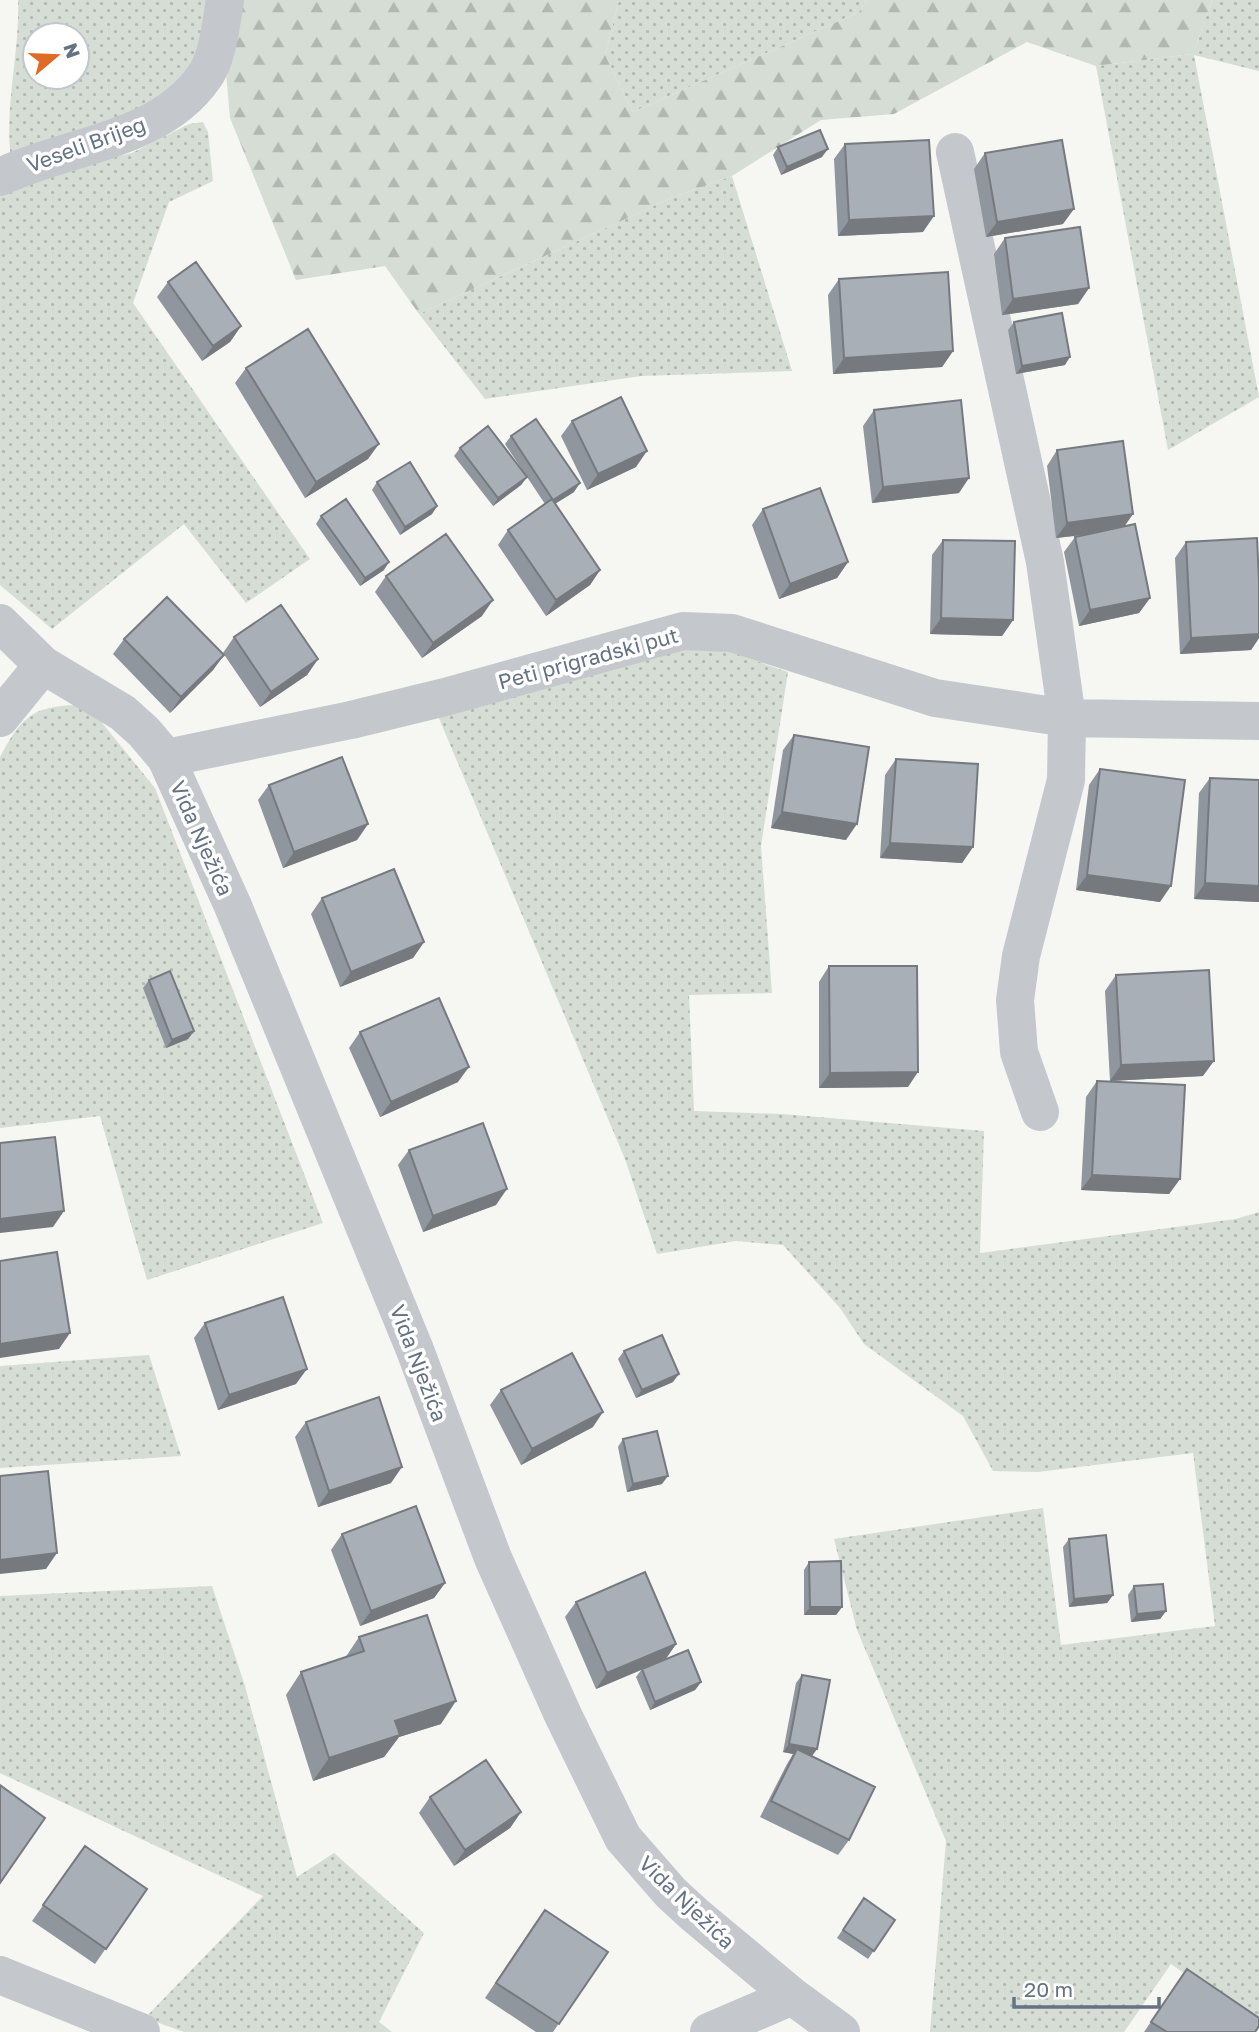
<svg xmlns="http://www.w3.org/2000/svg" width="1259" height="2032" font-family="'Golos Text',sans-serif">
<defs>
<pattern id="green-dots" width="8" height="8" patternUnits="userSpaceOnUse" patternTransform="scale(1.75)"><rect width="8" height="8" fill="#d6ddd4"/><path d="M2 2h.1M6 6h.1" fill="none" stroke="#b1b8b2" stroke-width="1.8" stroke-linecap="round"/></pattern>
<pattern id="forest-firs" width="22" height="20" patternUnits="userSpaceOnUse" patternTransform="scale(1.75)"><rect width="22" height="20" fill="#d6ddd4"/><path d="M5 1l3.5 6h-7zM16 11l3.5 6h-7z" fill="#b1b8b2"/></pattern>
</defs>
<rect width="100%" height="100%" fill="#f6f6f3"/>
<path fill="url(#green-dots)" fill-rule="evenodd" d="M 18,0 L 214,0 L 188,83 L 148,116 L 11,159 C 4,106 20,53 18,0 ZM 35,35 L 77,35 L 77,77 L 35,77 Z
M 619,0 L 867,0 L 859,12 L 633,112 L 605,55 Z
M 1212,0 L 1259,0 L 1259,71 L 1194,55 L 1259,397 L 1168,450 L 1096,66 L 1193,54 Z
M 203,122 L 208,132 L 213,181 L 169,202 L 133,303 L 310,559 L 246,603 L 184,524 L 52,629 L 0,585 L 0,193 L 89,163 L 132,153 L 189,124 Z
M 732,176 L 792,371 L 641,376 L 485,399 L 419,314 L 671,198 Z
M 684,648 L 725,650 L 788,672 L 761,846 L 772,993 L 689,995 L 694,1111 L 782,1114 L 984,1131 L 980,1253 L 1236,1219 L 1259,1212 L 1259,2026 L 1171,1964 L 1124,2032 L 930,2032 L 946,1841 L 857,1630 L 834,1539 L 1043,1508 L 1061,1645 L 1215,1626 L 1193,1453 L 1038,1472 L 993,1471 L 963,1416 L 864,1344 L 840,1308 L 783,1245 L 736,1241 L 657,1254 L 625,1159 L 438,716 Z
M 76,705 L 94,713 L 155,788 L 323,1223 L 147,1280 L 100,1116 L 0,1128 L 0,757 C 20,719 32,706 76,705 Z
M 149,1355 L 181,1456 L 0,1468 L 0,1366 Z
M 212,1586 L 245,1686 L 297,1877 L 334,1853 L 424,1933 L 379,2022 L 392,2032 L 184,2032 L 145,2018 L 263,1896 L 0,1773 L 0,1596 Z"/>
<path fill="url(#forest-firs)" d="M 240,0 L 619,0 L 605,55 L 633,112 L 859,12 L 867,0 L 1212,0 L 1193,54 L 1096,66 L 1027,42 L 894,114 L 821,120 L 732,176 L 671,198 L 419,314 L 385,266 L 296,280 L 230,118 L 224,51 Z"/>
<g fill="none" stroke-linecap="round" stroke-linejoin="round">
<path stroke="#c4c7cb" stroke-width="38" d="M 955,152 L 1045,562 L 1067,718 L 1066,780 L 1021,956 L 1015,1000 L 1019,1052 L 1040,1112
M 0,177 C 66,145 159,142 204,77 C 218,59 221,22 225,0
M 0,623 L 43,665 L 123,713 L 144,732 L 166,758 L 233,906 L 415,1350 L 493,1558 L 563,1715 L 623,1838 L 671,1893 L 695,1915 L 792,1996 L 841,2032
M 0,718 L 43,665
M 166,758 L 351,720 L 445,697 L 683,631 L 732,633 L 935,698 L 1067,718 L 1259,721
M 0,1975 L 141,2032
M 709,2032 L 792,1996"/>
</g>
<path fill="#90969d" d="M 845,144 L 923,232 L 838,236 L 834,159 Z
M 778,147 L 822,157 L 781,175 L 773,155 Z
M 985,153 L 1063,224 L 986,237 L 974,169 Z
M 1005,238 L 1089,288 L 1078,304 L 1002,315 L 994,254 Z
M 839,279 L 953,351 L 942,367 L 833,374 L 828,295 Z
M 168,282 L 241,326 L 230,342 L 202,361 L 157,297 Z
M 1014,322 L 1065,365 L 1016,374 L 1008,330 Z
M 246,368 L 368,459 L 305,498 L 235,383 Z
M 874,410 L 959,493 L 872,503 L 863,426 Z
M 572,421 L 636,467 L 587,490 L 561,436 Z
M 511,436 L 574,492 L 555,504 L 600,570 L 590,585 L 546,616 L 498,545 L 508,530 L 545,504 L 505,444 Z
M 460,448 L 527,477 L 521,485 L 493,506 L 454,456 Z
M 1057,450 L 1124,526 L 1150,598 L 1139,613 L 1079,626 L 1064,552 L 1075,537 L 1084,535 L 1056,538 L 1047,466 Z
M 377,482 L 437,506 L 432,514 L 400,535 L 372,490 Z
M 763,509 L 848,562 L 837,578 L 779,599 L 752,525 Z
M 321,516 L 384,570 L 360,586 L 316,524 Z
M 943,540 L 1013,620 L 1002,636 L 930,634 L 932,555 Z
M 1186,542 L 1259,581 L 1259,638 L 1251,650 L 1180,654 L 1175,558 Z
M 386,576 L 482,616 L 422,658 L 375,592 Z
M 234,637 L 318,659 L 307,675 L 260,707 L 223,653 Z
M 124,639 L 224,655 L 213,670 L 170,713 L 113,654 Z
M 794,735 L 846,840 L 771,828 L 783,750 Z
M 896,759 L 973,847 L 962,863 L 880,858 L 885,775 Z
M 1100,769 L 1160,902 L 1076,890 L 1089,785 Z
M 1210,778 L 1259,902 L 1194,899 L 1199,793 Z
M 269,785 L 368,824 L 357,840 L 283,868 L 258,800 Z
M 322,898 L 424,942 L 413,958 L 340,987 L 311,914 Z
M 829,966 L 908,1087 L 819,1088 L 819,982 Z
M 1116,975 L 1203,1076 L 1110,1081 L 1105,991 Z
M 149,980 L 194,1031 L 188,1039 L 166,1048 L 143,988 Z
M 360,1032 L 458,1082 L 380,1117 L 349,1048 Z
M 1097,1081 L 1180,1179 L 1169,1194 L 1081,1190 L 1086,1097 Z
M 409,1150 L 496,1205 L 423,1232 L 398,1165 Z
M 205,1323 L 296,1384 L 218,1410 L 194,1338 Z
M 624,1351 L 673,1382 L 636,1398 L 618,1359 Z
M 501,1390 L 593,1427 L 521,1465 L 490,1405 Z
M 306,1422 L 391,1483 L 318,1507 L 295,1437 Z
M 623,1439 L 662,1484 L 627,1492 L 618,1447 Z
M 342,1534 L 445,1583 L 434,1598 L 360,1626 L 331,1550 Z
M 1069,1539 L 1113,1595 L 1107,1603 L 1069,1607 L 1063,1547 Z
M 809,1562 L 842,1607 L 836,1615 L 804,1615 L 804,1570 Z
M 1134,1586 L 1166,1611 L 1160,1619 L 1131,1622 L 1128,1595 Z
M 576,1602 L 676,1644 L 665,1660 L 701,1682 L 695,1690 L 650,1710 L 636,1677 L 642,1669 L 596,1689 L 565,1617 Z
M 359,1637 L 441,1724 L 399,1737 L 384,1757 L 313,1781 L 286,1695 L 301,1672 L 345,1658 Z
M 802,1675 L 817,1749 L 812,1756 L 849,1840 L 838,1855 L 760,1817 L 787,1764 L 793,1754 L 783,1752 L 796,1683 Z
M 430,1797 L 521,1812 L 510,1828 L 454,1866 L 419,1813 Z
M 85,1846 L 147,1889 L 95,1964 L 32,1921 Z
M 864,1898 L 895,1920 L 868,1959 L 837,1938 Z
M 534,1925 L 608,1952 L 553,2032 L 536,2032 L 485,1998 Z
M 1187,1969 L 1255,2032 L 1144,2032 Z"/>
<path fill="#767a7f" d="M 828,149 L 822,157 L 781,175 L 787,167 Z
M 1074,209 L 1063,224 L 986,237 L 997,222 Z
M 934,216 L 923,232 L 838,236 L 849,220 Z
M 1089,288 L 1078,304 L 1002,315 L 1013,299 Z
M 241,326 L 230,342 L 202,361 L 213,346 Z
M 953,351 L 942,367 L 833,374 L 844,358 Z
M 1070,357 L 1065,365 L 1016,374 L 1022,366 Z
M 379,444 L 368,459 L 305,498 L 316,482 Z
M 647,451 L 636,467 L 587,490 L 598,474 Z
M 527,477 L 521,485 L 493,506 L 498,498 Z
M 969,478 L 959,493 L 872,503 L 883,487 Z
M 580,483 L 574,492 L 548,508 L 553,500 Z
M 437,506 L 432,514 L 400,535 L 405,527 Z
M 1133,514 L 1122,530 L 1056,538 L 1067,523 Z
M 389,562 L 384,570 L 360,586 L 365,578 Z
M 848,562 L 837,578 L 779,599 L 790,584 Z
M 600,570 L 590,585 L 546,616 L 556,600 Z
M 1150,598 L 1139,613 L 1079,626 L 1090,610 Z
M 493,600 L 482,616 L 422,658 L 433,643 Z
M 941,618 L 1013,620 L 1002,636 L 930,634 Z
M 1259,634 L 1259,638 L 1251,650 L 1180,654 L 1191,638 Z
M 224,655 L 213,670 L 170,713 L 181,697 Z
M 318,659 L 307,675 L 260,707 L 271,692 Z
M 782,812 L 857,824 L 846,840 L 771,828 Z
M 368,824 L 357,840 L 283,868 L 294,852 Z
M 890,843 L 973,847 L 962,863 L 880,858 Z
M 1087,875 L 1171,886 L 1160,902 L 1076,890 Z
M 1205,883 L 1259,886 L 1259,902 L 1194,899 Z
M 424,942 L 413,958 L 340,987 L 351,972 Z
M 194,1031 L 188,1039 L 166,1048 L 172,1040 Z
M 1214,1061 L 1203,1076 L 1110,1081 L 1121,1065 Z
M 469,1067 L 458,1082 L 380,1117 L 391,1102 Z
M 918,1072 L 908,1087 L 819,1088 L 830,1073 Z
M 1092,1175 L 1180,1179 L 1169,1194 L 1081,1190 Z
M 507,1189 L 496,1205 L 423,1232 L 433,1216 Z
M 64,1211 L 53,1227 L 0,1233 L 0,1219 Z
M 70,1333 L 59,1349 L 0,1358 L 0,1344 Z
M 307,1369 L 296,1384 L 218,1410 L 229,1395 Z
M 679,1374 L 673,1382 L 636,1398 L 642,1390 Z
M 603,1412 L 593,1427 L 521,1465 L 532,1449 Z
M 402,1467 L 391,1483 L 318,1507 L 329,1491 Z
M 668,1476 L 662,1484 L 627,1492 L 633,1484 Z
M 57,1553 L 46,1569 L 0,1574 L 0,1560 Z
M 445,1583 L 434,1598 L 360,1626 L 371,1611 Z
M 1113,1595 L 1107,1603 L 1069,1607 L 1074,1599 Z
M 810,1607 L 842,1607 L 836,1615 L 804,1615 Z
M 1166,1611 L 1160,1619 L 1131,1622 L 1137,1614 Z
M 676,1644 L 665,1660 L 596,1689 L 607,1673 Z
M 701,1682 L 695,1690 L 650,1710 L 655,1702 Z
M 456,1701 L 441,1724 L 399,1737 L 384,1757 L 313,1781 L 329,1758 L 395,1721 Z
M 789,1744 L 817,1749 L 811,1757 L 797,1749 L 793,1754 L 783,1752 Z
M 521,1812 L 510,1828 L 454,1866 L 465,1850 Z"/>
<path fill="#a8afb6" stroke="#767a7f" stroke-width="2" d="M 820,130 L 828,149 L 787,167 L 778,147 Z
M 929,140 L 934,216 L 849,220 L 845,144 Z
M 1062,140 L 1074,209 L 997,222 L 985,153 Z
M 1080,227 L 1089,288 L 1013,299 L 1005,238 Z
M 196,262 L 241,326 L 213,346 L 168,282 Z
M 948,272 L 953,351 L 844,358 L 839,279 Z
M 1062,313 L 1070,357 L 1022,366 L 1014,322 Z
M 308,329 L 379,444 L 316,482 L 246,368 Z
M 621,397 L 647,451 L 598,474 L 572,421 Z
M 961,400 L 969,478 L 883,487 L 874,410 Z
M 536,419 L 580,483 L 553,500 L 511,436 Z
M 488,426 L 527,477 L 498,498 L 460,448 Z
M 1123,441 L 1133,514 L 1067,523 L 1057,450 Z
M 410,462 L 437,506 L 405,527 L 377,482 Z
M 820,488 L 848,562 L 790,584 L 763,509 Z
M 346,499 L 389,562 L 365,578 L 321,516 Z
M 552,499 L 600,570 L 556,600 L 508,530 Z
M 1135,524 L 1150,598 L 1090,610 L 1075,537 Z
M 446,534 L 493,600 L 433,643 L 386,576 Z
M 1257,538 L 1259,581 L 1259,634 L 1191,638 L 1186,542 Z
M 943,540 L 1015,541 L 1013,620 L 941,618 Z
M 167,597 L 224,655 L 181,697 L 124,639 Z
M 281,605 L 318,659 L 271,692 L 234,637 Z
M 794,735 L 869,747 L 857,824 L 782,812 Z
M 342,757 L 368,824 L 294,852 L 269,785 Z
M 896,759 L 978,764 L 973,847 L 890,843 Z
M 1100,769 L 1185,780 L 1171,886 L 1087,875 Z
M 1210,778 L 1259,780 L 1259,886 L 1205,883 Z
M 394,869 L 424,942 L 351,972 L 322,898 Z
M 829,966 L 917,966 L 918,1072 L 830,1073 Z
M 1209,970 L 1214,1061 L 1121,1065 L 1116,975 Z
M 170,971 L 194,1031 L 172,1040 L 149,980 Z
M 439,998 L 469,1067 L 391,1102 L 360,1032 Z
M 1097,1081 L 1185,1085 L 1180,1179 L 1092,1175 Z
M 483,1123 L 507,1189 L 433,1216 L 409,1150 Z
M 55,1137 L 64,1211 L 0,1219 L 0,1143 Z
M 57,1252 L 70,1333 L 0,1344 L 0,1261 Z
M 283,1297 L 307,1369 L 229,1395 L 205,1323 Z
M 662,1335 L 679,1374 L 642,1390 L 624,1351 Z
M 572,1353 L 603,1412 L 532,1449 L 501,1390 Z
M 379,1397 L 402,1467 L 329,1491 L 306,1422 Z
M 657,1431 L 668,1476 L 633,1484 L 623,1439 Z
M 48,1471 L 57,1553 L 0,1560 L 0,1476 Z
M 416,1506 L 445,1583 L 371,1611 L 342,1534 Z
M 1106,1535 L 1113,1595 L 1074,1599 L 1069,1539 Z
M 841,1561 L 842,1607 L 810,1607 L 809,1562 Z
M 645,1572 L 676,1644 L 607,1673 L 576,1602 Z
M 1163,1584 L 1166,1611 L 1137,1614 L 1134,1586 Z
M 427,1615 L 456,1701 L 395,1721 L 400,1735 L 329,1758 L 301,1672 L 364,1651 L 359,1637 Z
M 688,1650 L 701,1682 L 655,1702 L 642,1669 Z
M 802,1675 L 830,1680 L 817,1749 L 789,1744 Z
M 797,1749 L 875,1787 L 849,1840 L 771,1801 Z
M 486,1760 L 521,1812 L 465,1850 L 430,1797 Z
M 0,1785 L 45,1818 L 0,1883 Z
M 85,1846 L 147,1889 L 106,1949 L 43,1905 Z
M 864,1898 L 895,1920 L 874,1951 L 843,1930 Z
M 545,1910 L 608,1952 L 559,2024 L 496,1983 Z
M 1187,1969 L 1259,2018 L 1259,2026 L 1255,2032 L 1167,2032 L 1151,2022 Z"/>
<g text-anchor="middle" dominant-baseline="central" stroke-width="7" stroke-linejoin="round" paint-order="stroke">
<g font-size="21" fill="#657284" stroke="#fff">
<text transform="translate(86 144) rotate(-20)">Veseli Brijeg</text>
<text transform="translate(588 658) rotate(-15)">Peti prigradski put</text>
<text transform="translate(202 838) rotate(66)">Vida Nježića</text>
<text transform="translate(419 1363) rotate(69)">Vida Nježića</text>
<text transform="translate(687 1902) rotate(44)">Vida Nježića</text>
</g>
</g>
<g transform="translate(56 56) rotate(71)"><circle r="33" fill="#ffffff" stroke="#c1c7ce" stroke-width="2"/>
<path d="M0-5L12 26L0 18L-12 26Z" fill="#e26a27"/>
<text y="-10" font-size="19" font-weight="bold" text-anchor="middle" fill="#657284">N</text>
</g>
<path d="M1014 1997v10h145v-10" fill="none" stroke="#657284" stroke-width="3.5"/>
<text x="1024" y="1997" font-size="21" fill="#657284" stroke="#ffffff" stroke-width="5" paint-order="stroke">20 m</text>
</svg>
